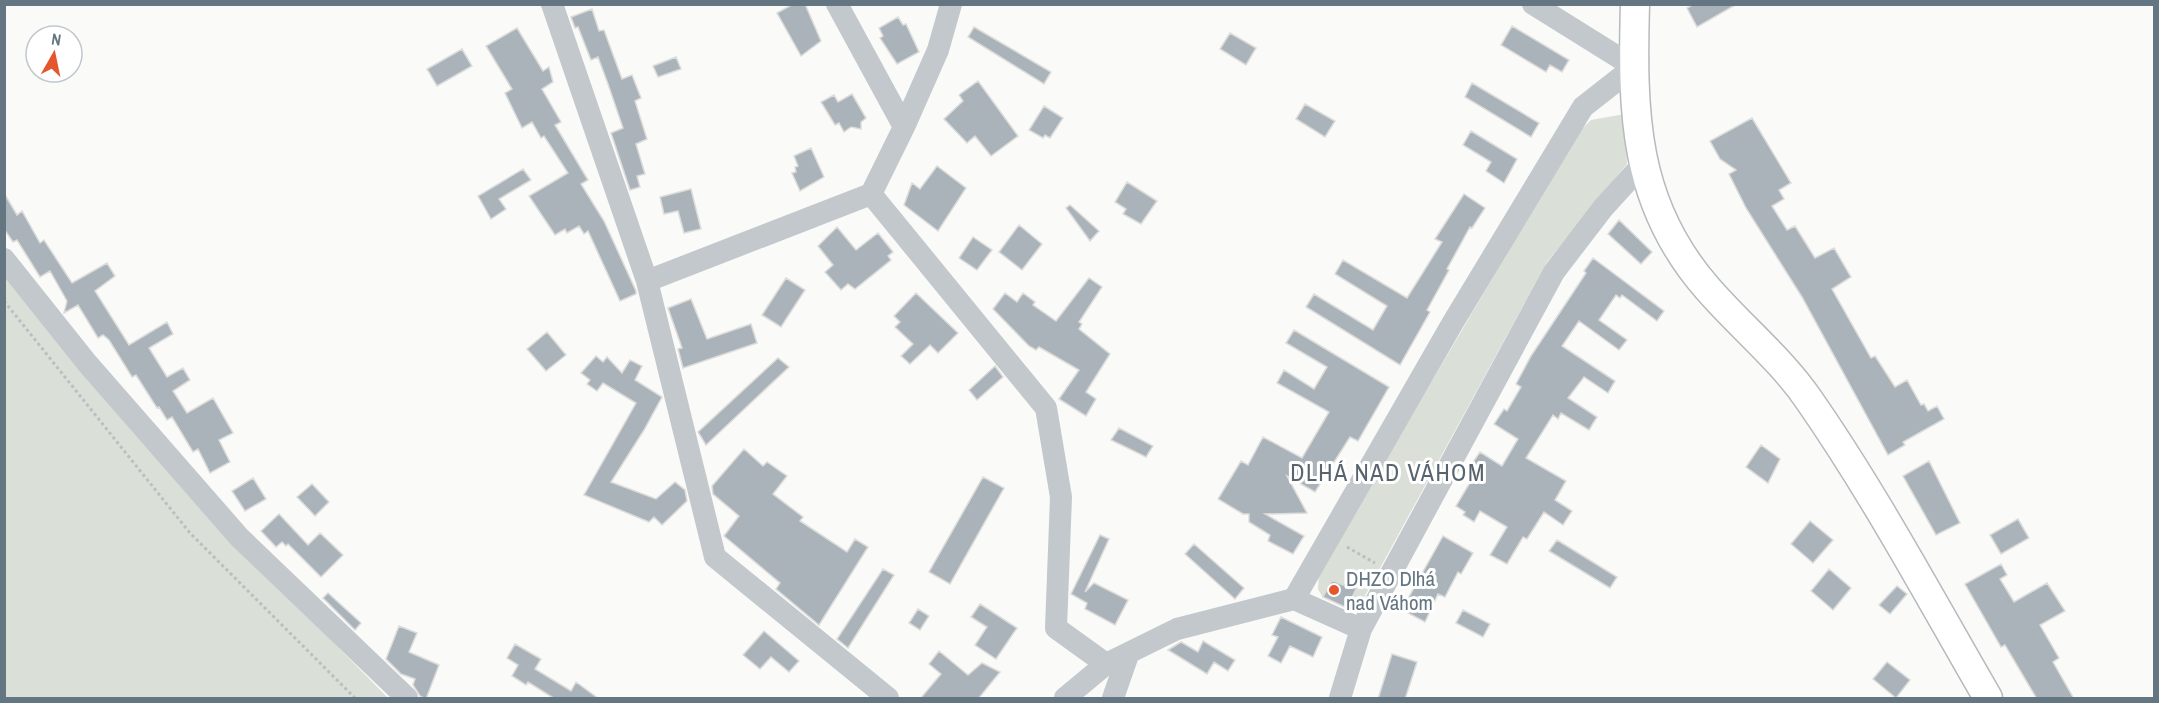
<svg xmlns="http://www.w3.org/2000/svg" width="2159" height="703" font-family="'Archivo Narrow',sans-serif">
<rect width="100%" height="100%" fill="#fafaf8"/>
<path fill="#dadfd7" d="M 1625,114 L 1627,164 L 1547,262 L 1361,603 L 1352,612 L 1346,609 L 1358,585 L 1343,585 L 1332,580 L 1323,598 L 1318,589 L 1319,573 L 1578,133 L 1591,120 Z
M 4,272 L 232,539 L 388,698 L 5,698 Z"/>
<path fill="#aab3b9" stroke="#dcdcda" stroke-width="1.5" d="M 793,4 L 805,4 L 821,41 L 801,56 L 777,13 Z
M 1694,4 L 1737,4 L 1697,27 L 1687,8 Z
M 592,9 L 599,31 L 604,30 L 622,79 L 632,75 L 641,98 L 635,101 L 647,139 L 636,144 L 645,174 L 637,176 L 640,187 L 630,190 L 611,133 L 623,128 L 608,84 L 598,57 L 591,60 L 578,27 L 575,28 L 571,17 Z
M 898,17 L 903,25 L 906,24 L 919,52 L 897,64 L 880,38 L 883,36 L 879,28 Z
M 1512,26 L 1569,60 L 1562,72 L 1550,65 L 1546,72 L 1501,45 Z
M 974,27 L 1051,72 L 1044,84 L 968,37 Z
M 517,28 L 543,71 L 549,67 L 553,82 L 542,89 L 561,122 L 555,125 L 588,180 L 581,184 L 604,221 L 636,291 L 636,294 L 620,301 L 588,231 L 584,234 L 579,226 L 567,233 L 565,229 L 555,235 L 529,196 L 568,173 L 544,136 L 541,138 L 532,122 L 522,128 L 505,93 L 512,89 L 486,46 Z
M 1230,33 L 1256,48 L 1246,65 L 1220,49 Z
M 462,49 L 472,66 L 437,86 L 427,69 Z
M 676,57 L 681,69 L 658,77 L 653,66 Z
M 978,81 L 1018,136 L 991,156 L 975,136 L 967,143 L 944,119 L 963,101 L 959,95 Z
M 1472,83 L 1539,123 L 1531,137 L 1465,97 Z
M 852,94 L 866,118 L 861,122 L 861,129 L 851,127 L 844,132 L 839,123 L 835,125 L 821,102 L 834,95 L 838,102 Z
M 1305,104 L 1335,121 L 1325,137 L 1296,119 Z
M 1044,106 L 1063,118 L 1050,138 L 1045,135 L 1043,138 L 1029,130 Z
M 1752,118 L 1791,183 L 1779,190 L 1784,199 L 1772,206 L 1787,230 L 1795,226 L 1815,258 L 1834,248 L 1851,277 L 1832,289 L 1871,358 L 1875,356 L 1895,387 L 1907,380 L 1921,405 L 1924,404 L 1928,411 L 1937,406 L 1944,419 L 1903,442 L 1905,445 L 1888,455 L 1802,297 L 1746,208 L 1729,174 L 1736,170 L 1720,159 L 1710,141 Z
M 1471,131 L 1517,159 L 1504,183 L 1486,171 L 1491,162 L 1463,145 Z
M 811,148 L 824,177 L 800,191 L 792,173 L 796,172 L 795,167 L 798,166 L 794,156 Z
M 937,166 L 966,188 L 938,231 L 904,205 L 912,183 L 920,189 Z
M 523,169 L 531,180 L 499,199 L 506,209 L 491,219 L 478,196 Z
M 1127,182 L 1157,201 L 1141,224 L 1123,214 L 1126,209 L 1115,202 Z
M 691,189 L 701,229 L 684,233 L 678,211 L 664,214 L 660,197 Z
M 4,193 L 17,215 L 22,211 L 40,243 L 44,240 L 72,283 L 107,263 L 115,276 L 95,291 L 129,345 L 167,322 L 173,334 L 149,348 L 167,377 L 183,368 L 190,380 L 173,391 L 187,413 L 213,398 L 233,433 L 219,440 L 230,462 L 210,473 L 198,449 L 193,452 L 172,417 L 167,420 L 159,407 L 157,408 L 136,375 L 132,377 L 109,340 L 103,335 L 98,338 L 78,305 L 64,313 L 67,301 L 50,271 L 40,277 L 17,240 L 13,242 L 4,229 Z
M 1464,194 L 1485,208 L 1472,228 L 1470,227 L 1447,269 L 1449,270 L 1427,310 L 1430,312 L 1400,365 L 1306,307 L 1314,294 L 1373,330 L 1387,306 L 1335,274 L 1343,260 L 1407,298 L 1442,242 L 1435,239 Z
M 1070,205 L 1099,231 L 1090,241 L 1066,208 Z
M 1619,220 L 1652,252 L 1641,264 L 1608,234 Z
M 1019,225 L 1042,244 L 1022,270 L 999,252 Z
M 837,227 L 856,250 L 878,233 L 893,252 L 888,256 L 891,260 L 855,289 L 848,284 L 841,290 L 825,272 L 833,265 L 818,246 Z
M 973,237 L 992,250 L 977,270 L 959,258 Z
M 1593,258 L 1664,311 L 1657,321 L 1622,295 L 1620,298 L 1616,295 L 1599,320 L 1627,340 L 1619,350 L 1579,321 L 1562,346 L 1615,381 L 1608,393 L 1584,377 L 1568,398 L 1597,417 L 1589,430 L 1561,413 L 1558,419 L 1553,415 L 1526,458 L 1566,481 L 1555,500 L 1572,511 L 1563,525 L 1544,512 L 1527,539 L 1523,537 L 1507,564 L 1490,555 L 1507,527 L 1480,511 L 1474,522 L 1463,515 L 1465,512 L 1456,506 L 1478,469 L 1471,465 L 1480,452 L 1502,466 L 1518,439 L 1494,424 L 1504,409 L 1507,411 L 1521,387 L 1516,384 L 1531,356 L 1586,273 L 1584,271 Z
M 786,278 L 805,290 L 781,327 L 762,315 Z
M 1089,278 L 1102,287 L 1079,322 L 1082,324 L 1079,329 L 1110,354 L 1086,392 L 1096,399 L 1086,416 L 1059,399 L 1079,370 L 1039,347 L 1036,350 L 1029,346 L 993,309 L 1005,293 L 1017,302 L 1023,293 L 1035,302 L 1033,305 L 1056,321 Z
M 916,293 L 958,333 L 938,353 L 930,345 L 910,364 L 901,356 L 913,344 L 895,327 L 900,322 L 894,316 Z
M 691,299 L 707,339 L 751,324 L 757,343 L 683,368 L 678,349 L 682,348 L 668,308 Z
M 1294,330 L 1389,387 L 1358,441 L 1350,437 L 1315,492 L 1287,476 L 1307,513 L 1265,514 L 1304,536 L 1293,554 L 1268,541 L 1270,535 L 1249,522 L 1249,514 L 1243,514 L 1218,499 L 1241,461 L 1248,465 L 1263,437 L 1302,458 L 1329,412 L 1277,383 L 1284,370 L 1314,389 L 1327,367 L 1286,343 Z
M 547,332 L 566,355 L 546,371 L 527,349 Z
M 596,356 L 603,362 L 607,357 L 622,373 L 630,360 L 642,366 L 635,380 L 662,397 L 644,430 L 611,482 L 656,499 L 675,482 L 685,490 L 687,501 L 662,525 L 654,517 L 649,522 L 584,495 L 636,403 L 603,383 L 597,391 L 587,384 L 590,380 L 581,373 Z
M 778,358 L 789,367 L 706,445 L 698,432 Z
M 995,366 L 1003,377 L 977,400 L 969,390 Z
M 1119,428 L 1153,446 L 1146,457 L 1111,440 Z
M 1761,445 L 1780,459 L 1768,483 L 1746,467 Z
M 744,449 L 763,466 L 767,462 L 787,476 L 773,494 L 803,517 L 800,521 L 847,552 L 855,539 L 868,547 L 819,625 L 776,589 L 780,583 L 724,536 L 739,516 L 713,494 L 712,486 Z
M 1929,461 L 1960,523 L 1936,535 L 1903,476 Z
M 983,477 L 1004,488 L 950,584 L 929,572 Z
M 253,478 L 266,499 L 245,511 L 232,491 Z
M 312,484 L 329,502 L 315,516 L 297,497 Z
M 279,514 L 308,545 L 320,533 L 343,555 L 321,577 L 288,544 L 286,546 L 282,542 L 276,547 L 261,531 Z
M 2018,519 L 2029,538 L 2001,554 L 1990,535 Z
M 1810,521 L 1833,540 L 1813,563 L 1791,544 Z
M 1100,535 L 1109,539 L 1085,592 L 1094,583 L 1128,600 L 1115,625 L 1085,609 L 1087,603 L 1071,594 Z
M 1443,536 L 1473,553 L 1461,574 L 1458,572 L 1445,597 L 1438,594 L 1425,622 L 1408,613 L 1411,608 L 1405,604 Z
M 1557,540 L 1617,577 L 1610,588 L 1549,551 Z
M 1194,544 L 1244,588 L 1235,599 L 1185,554 Z
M 2001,564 L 2007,575 L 2000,579 L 2014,602 L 2047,583 L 2065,611 L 2040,625 L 2059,658 L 2053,662 L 2074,699 L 2037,699 L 2005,645 L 2001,647 L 1965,584 Z
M 883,569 L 894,575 L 848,648 L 837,639 Z
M 1829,569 L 1851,588 L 1833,610 L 1811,591 Z
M 1346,579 L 1358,585 L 1347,608 L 1323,597 L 1332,580 L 1343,585 Z
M 1897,586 L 1907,594 L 1890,614 L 1879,605 Z
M 328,593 L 361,623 L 355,630 L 323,598 Z
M 980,604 L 1017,628 L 996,659 L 975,645 L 987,627 L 971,617 Z
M 918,609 L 929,616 L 920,630 L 909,623 Z
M 1463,610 L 1490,624 L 1483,637 L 1456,623 Z
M 1281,617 L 1322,637 L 1313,657 L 1290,646 L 1281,663 L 1268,656 L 1278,637 L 1272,635 Z
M 399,626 L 417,633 L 409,652 L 439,665 L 426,699 L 420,696 L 413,685 L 415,679 L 401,674 L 386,659 Z
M 764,631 L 799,661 L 789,672 L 771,657 L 760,669 L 743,655 Z
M 1203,641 L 1235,660 L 1228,671 L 1214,662 L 1207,674 L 1168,650 L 1181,642 L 1198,652 Z
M 515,644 L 541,659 L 535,669 L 571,691 L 576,682 L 599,699 L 555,699 L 528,682 L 526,685 L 512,676 L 518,665 L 507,658 Z
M 939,651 L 968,675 L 982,663 L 1000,672 L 978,699 L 920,699 L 941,674 L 929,664 Z
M 1392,654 L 1417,662 L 1408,690 L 1405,699 L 1378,699 Z
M 1887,662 L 1910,680 L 1896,698 L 1873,679 Z"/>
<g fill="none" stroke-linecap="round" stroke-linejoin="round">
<defs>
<path id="major" d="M 1635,4 C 1632,113 1633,204 1708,289 C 1741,327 1781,359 1809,400 C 1875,495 1930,598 1988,698"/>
</defs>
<use href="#major" stroke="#b5babe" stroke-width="31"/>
<path stroke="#bbbfc2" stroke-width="3" stroke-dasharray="3 3" stroke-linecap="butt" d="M 4,301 L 190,533 L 355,698
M 1347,547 L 1375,563"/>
<path stroke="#c3c8cc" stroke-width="22" d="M 552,4 L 647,281 L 715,557 L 888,698
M 904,127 L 938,50 L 951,4
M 871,194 L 1046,408 L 1061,497 L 1056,628 L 1106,664
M 4,259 L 87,363 L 239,537 L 407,698
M 647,281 L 871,194 L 904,127 L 837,4
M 1294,599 L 1452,324 L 1583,107 L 1634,67 L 1533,4
M 1065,698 L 1106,664 L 1177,629 L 1294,599 L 1361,629
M 1113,698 L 1128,655
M 1340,698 L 1361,629 L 1554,272 L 1603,208 L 1643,164"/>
<use href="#major" stroke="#fff" stroke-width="28"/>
</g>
<circle fill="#e4572e" stroke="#fff" stroke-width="2" cx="1334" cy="590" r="6"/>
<g text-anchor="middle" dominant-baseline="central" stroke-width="6" stroke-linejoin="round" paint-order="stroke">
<g font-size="21" fill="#657683" stroke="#fff" text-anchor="start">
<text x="1346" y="578">DHZO Dlhá<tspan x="1346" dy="24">nad Váhom</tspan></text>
</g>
<g font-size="24" letter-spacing="1.5" fill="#57646e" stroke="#fff">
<text x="1388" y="472">DLHÁ NAD VÁHOM</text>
</g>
</g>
<rect width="2159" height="703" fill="none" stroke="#657683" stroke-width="12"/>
<g transform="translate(54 54) rotate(9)"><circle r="28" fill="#ffffff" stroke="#c1c8cd" stroke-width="1.5"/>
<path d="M0-4.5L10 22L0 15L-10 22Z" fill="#e4572e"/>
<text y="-9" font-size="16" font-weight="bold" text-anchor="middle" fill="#657683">N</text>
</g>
</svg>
